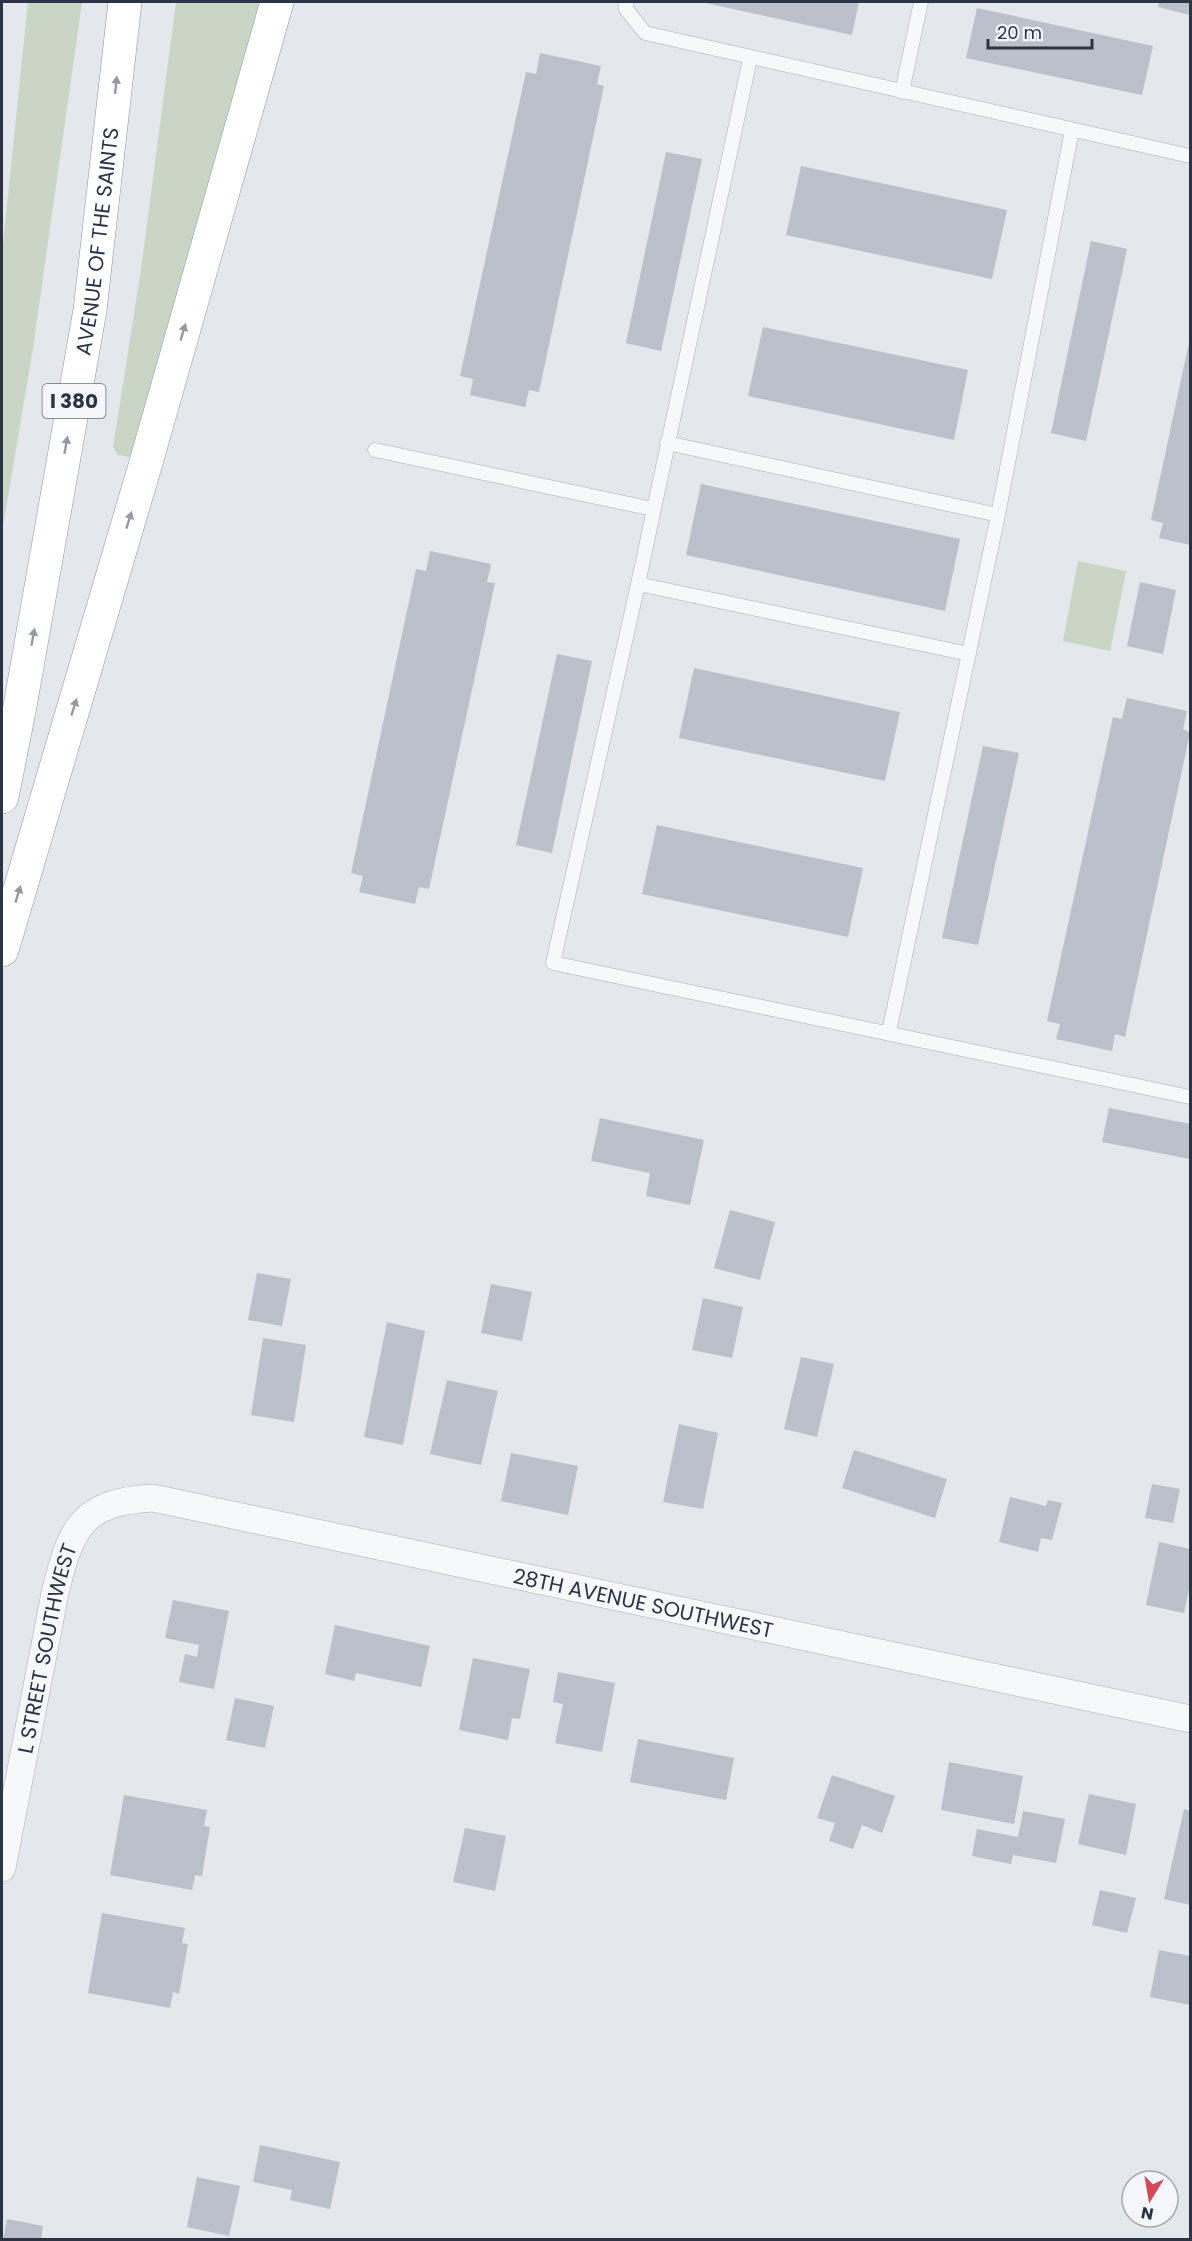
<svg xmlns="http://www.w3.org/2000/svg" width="1192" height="2241" font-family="Poppins,sans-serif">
<rect width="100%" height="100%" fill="#e4e7ec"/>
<path fill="#c9d6c5" d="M 28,2 L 82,2 L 33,348 L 2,532 L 2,253 Z
M 176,2 L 260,2 L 131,457 L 118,455 L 113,447 L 141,270 Z
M 1078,561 L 1126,571 L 1110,651 L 1063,641 Z"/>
<path fill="#bbc0ca" d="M 701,2 L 859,2 L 852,35 Z
M 1159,2 L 1190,2 L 1190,15 L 1158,7 Z
M 977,8 L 1153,46 L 1142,95 L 966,58 Z
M 540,53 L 601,66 L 597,84 L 604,86 L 539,392 L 529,390 L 525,407 L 470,395 L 473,379 L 460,376 L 526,72 L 536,74 Z
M 666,152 L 702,159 L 661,351 L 626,343 Z
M 801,166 L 1007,210 L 992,279 L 786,235 Z
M 1091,241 L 1127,249 L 1086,441 L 1051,433 Z
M 763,327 L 968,370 L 954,440 L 748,396 Z
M 1190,338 L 1190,545 L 1159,538 L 1163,523 L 1151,520 Z
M 701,484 L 960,539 L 945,611 L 686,555 Z
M 430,551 L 491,564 L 487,582 L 495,583 L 429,889 L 419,887 L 415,904 L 359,892 L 363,876 L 351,873 L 416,569 L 426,571 Z
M 1140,582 L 1176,590 L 1163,654 L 1127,646 Z
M 557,654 L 592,661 L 552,853 L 516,845 Z
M 694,668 L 900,712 L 885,781 L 679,738 Z
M 1127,698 L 1187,711 L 1183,729 L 1190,733 L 1125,1037 L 1115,1034 L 1112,1051 L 1056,1039 L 1060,1024 L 1047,1021 L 1113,717 L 1122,719 Z
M 983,746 L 1019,753 L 978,945 L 942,938 Z
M 657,825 L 863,868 L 848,937 L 642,894 Z
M 1109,1108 L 1190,1124 L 1190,1159 L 1102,1142 Z
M 600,1118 L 704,1140 L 690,1205 L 646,1196 L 650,1173 L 591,1161 Z
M 730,1210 L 775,1222 L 760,1280 L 714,1268 Z
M 257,1273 L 291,1279 L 282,1326 L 248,1320 Z
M 491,1284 L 532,1292 L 522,1341 L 481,1333 Z
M 703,1298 L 743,1307 L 732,1358 L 692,1350 Z
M 387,1322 L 425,1331 L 403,1445 L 364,1437 Z
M 263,1338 L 306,1345 L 294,1422 L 251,1415 Z
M 801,1357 L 834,1364 L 817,1437 L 784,1429 Z
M 447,1380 L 498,1391 L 481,1465 L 430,1454 Z
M 679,1424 L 718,1433 L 703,1509 L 663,1502 Z
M 854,1450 L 947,1479 L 935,1518 L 842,1488 Z
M 511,1453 L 578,1466 L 568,1515 L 501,1501 Z
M 1152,1484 L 1180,1489 L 1173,1523 L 1145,1518 Z
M 1010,1497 L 1046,1506 L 1048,1500 L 1062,1503 L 1052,1540 L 1041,1538 L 1038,1552 L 999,1542 Z
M 1159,1542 L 1190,1549 L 1190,1585 L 1184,1613 L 1146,1605 Z
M 173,1600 L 229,1611 L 214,1689 L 179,1682 L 185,1654 L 197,1657 L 199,1645 L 165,1638 Z
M 335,1625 L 430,1646 L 421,1687 L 356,1673 L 354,1681 L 325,1674 Z
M 473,1658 L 530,1669 L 520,1719 L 512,1718 L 508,1740 L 459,1730 Z
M 558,1672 L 615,1683 L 602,1752 L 555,1743 L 563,1704 L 553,1702 Z
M 235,1698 L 274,1706 L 265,1748 L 226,1740 Z
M 638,1739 L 734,1758 L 726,1800 L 630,1782 Z
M 949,1762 L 1023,1776 L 1014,1824 L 941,1810 Z
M 832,1775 L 895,1796 L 882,1833 L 862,1825 L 853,1849 L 829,1841 L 835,1823 L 817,1818 Z
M 1089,1794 L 1136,1804 L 1126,1855 L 1078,1844 Z
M 124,1795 L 207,1810 L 204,1826 L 210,1827 L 202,1876 L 195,1875 L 192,1890 L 110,1875 Z
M 1184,1809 L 1190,1811 L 1190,1905 L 1164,1899 Z
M 1023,1811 L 1065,1819 L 1056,1863 L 1013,1855 L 1011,1864 L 972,1856 L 977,1829 L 1018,1837 Z
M 465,1828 L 506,1836 L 495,1891 L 453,1882 Z
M 1100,1890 L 1136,1898 L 1127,1933 L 1092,1925 Z
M 102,1913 L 185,1928 L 182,1943 L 188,1944 L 179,1994 L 173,1992 L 170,2008 L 88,1993 Z
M 1159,1950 L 1190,1956 L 1190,2005 L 1150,1997 Z
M 260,2145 L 340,2162 L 330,2209 L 290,2200 L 292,2190 L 253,2182 Z
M 197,2177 L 240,2186 L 229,2236 L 187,2227 Z
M 7,2219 L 43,2226 L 41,2240 L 3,2240 Z"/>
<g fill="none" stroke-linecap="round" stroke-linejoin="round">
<defs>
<path id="service" d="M 626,2 L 626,9 L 645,33 L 1190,156
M 750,59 L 638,584 L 553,963 L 1190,1097
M 902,92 L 921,2
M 667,443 L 998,515
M 375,450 L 653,509
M 638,584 L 969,654
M 889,1032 L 998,515 L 1072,130"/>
<g id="minor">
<path id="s1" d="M 2,1868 L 55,1593 C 71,1529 80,1502 153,1498 L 1190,1719"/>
</g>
<g id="motorway">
<path id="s2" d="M 2,797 L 20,706 L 90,310 L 125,2"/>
<path d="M 2,950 L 145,466 L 277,2"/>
</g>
</defs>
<use href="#service" stroke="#a9aeb7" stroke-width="15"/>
<use href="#minor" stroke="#a9aeb7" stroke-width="28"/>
<use href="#motorway" stroke="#8b94a3" stroke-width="34"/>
<use href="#service" stroke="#f7f8fa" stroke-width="14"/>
<use href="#minor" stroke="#f7f8fa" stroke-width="27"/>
<use href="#motorway" stroke="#fff" stroke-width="33"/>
</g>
<defs><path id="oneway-solid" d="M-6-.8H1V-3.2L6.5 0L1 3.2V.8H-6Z" transform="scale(1.5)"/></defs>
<g fill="#959aa2">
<use href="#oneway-solid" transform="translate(116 85) rotate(-84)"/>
<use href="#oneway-solid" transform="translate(183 332) rotate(-74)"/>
<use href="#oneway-solid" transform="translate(66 445) rotate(-80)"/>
<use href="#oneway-solid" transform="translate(129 520) rotate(-73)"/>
<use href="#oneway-solid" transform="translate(33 637) rotate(-80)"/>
<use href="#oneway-solid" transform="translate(74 707) rotate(-73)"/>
<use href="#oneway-solid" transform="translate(18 894) rotate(-73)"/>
</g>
<g text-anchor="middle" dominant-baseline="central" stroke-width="6" stroke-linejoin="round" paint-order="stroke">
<rect fill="#f4f6f9" stroke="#676e7b" stroke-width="1.5" x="42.5" y="384" width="63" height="34" rx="4.5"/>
<g font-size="20" font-weight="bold" fill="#2b3445">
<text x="74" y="401">I 380</text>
</g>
<g font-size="21" fill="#2b3445" stroke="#f4f6f9">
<text stroke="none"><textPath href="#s2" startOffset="564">AVENUE OF THE SAINTS</textPath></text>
<text stroke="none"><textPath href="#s1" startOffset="934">28TH AVENUE SOUTHWEST</textPath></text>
<text stroke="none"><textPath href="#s1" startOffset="224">L STREET SOUTHWEST</textPath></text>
</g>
</g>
<rect width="1192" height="2241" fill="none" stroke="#2b3445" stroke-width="6"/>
<g transform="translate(1150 2199) rotate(191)"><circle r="28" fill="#f4f6f9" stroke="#a4a8b1" stroke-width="1.5"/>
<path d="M0-4.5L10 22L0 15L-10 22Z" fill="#d1495b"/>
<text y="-9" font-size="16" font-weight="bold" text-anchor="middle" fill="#2b3445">N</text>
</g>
<path d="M988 39v9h104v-9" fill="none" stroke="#2b3445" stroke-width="3"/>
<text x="997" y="39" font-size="18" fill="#2b3445" stroke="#f4f6f9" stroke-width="4.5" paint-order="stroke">20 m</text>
</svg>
